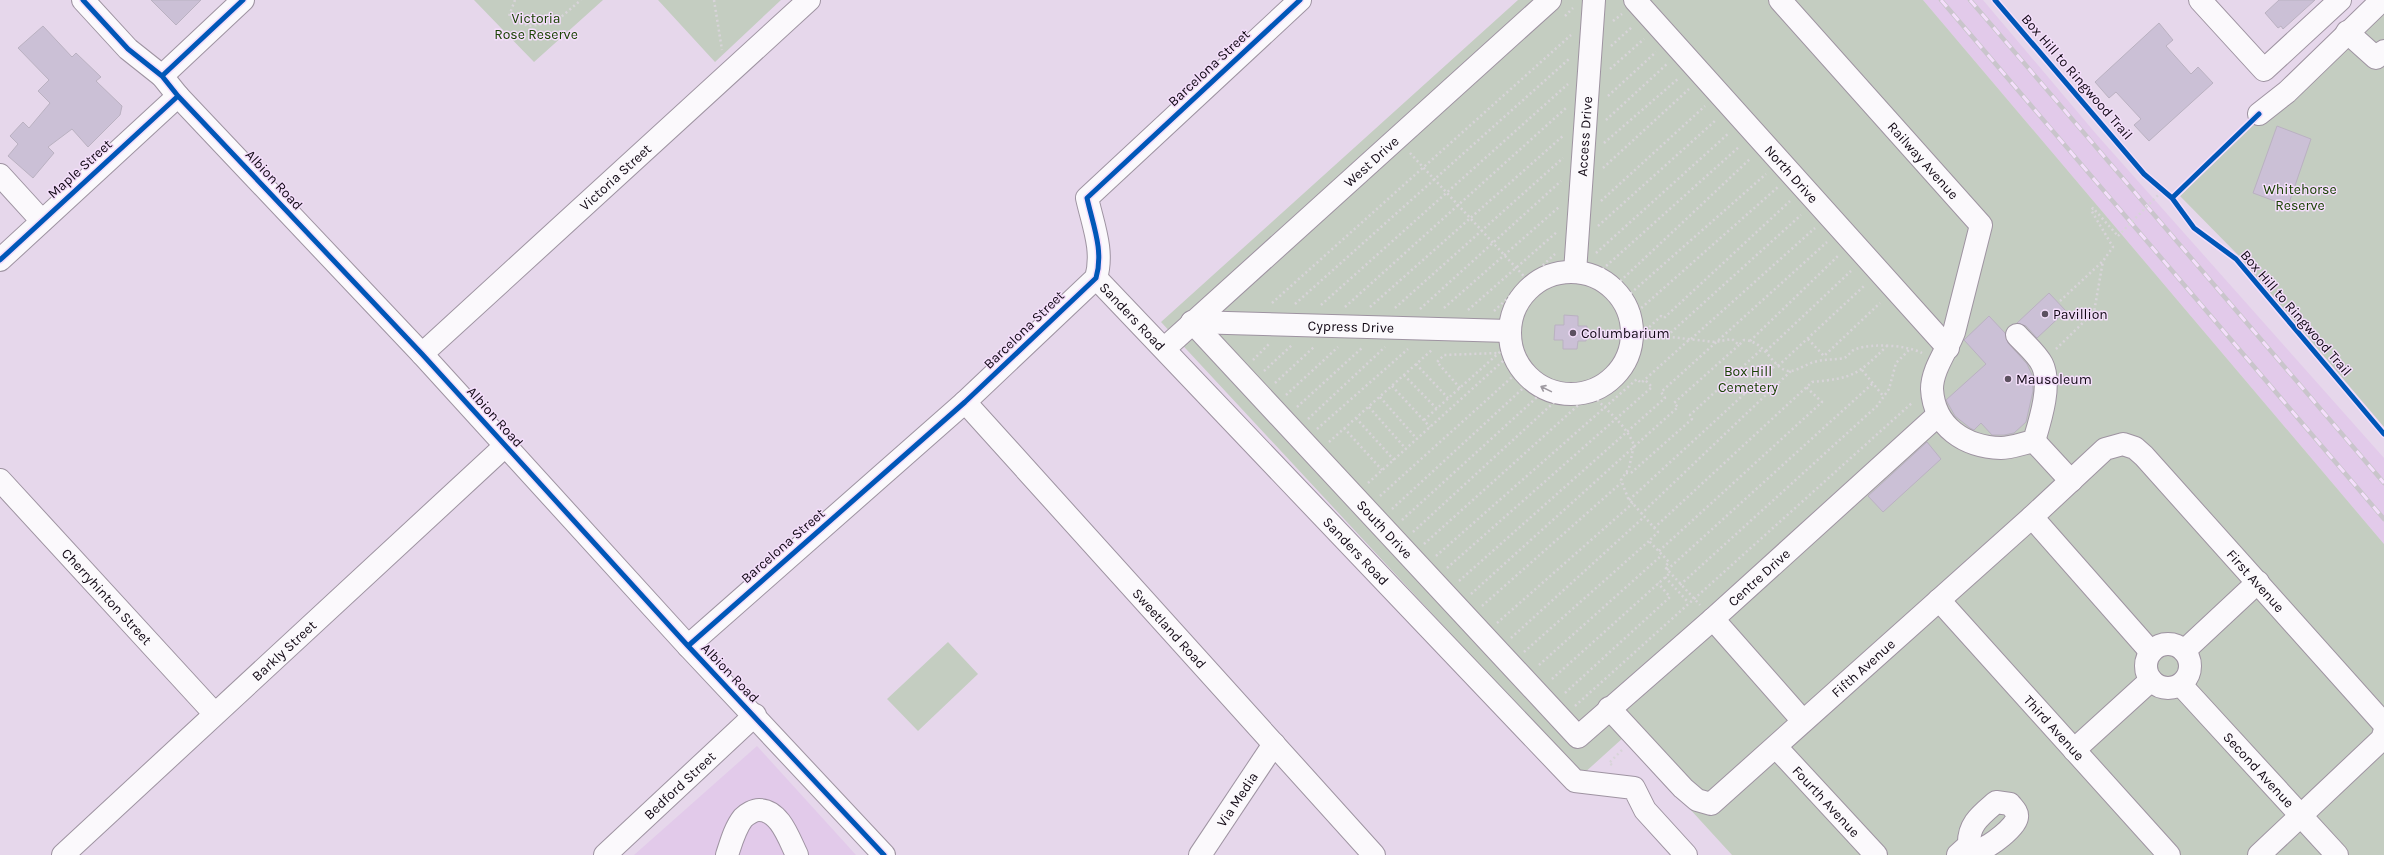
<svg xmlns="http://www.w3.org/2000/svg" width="2384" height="855" font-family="Karla,sans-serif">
<rect width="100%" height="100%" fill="#e6d7eb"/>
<path fill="#e2caea" d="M 1923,0 L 1983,0 L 2097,135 L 2384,458 L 2384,544 Z
M 757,746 L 856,855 L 634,855 Z"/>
<path fill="#c4cdc1" d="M 474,0 L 603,0 L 534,62 Z
M 658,0 L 781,0 L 715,62 Z
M 1518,0 L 1923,0 L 2384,544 L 2384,855 L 1732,855 L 1624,737 L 1582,775 L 1161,322 Z
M 2384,2 L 2384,427 L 2260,281 L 2258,282 L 2255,275 L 2252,275 L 2239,256 L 2180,196 L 2287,92 Z
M 948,642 L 978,674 L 918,731 L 887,699 Z"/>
<path fill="#cbc0d6" stroke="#bab1c1" d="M 151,0 L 201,0 L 176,25 Z
M 2279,0 L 2315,0 L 2283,29 L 2281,26 L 2278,28 L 2265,13 Z
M 2159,23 L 2173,40 L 2166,46 L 2191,74 L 2198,67 L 2213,83 L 2149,141 L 2134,125 L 2141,119 L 2116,92 L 2109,98 L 2095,82 Z
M 43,26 L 72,57 L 76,53 L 101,77 L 96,81 L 122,106 L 120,115 L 88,147 L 72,129 L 48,147 L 54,153 L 33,178 L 8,156 L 18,144 L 10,136 L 23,122 L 29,128 L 50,103 L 38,91 L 49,80 L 18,48 Z
M 2277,126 L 2311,139 L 2288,206 L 2253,193 Z
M 2049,293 L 2066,311 L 2037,338 L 2026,326 L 2017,323 Z
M 1564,315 L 1578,316 L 1578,326 L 1587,326 L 1586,341 L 1578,341 L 1577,349 L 1563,349 L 1563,340 L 1554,340 L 1555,325 L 1564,325 Z
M 1989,316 L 2005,333 L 2008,343 L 2027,364 L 2032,375 L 2033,391 L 2026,422 L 2014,433 L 2004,435 L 1992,435 L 1981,423 L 1974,430 L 1970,428 L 1955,416 L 1946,400 L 1986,364 L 1964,340 Z
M 1927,442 L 1941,459 L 1883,512 L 1868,496 Z"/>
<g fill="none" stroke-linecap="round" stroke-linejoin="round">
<defs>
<g id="minor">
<path d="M 83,0 L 128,49 L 162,76 L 178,96 L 422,354 L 688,646 L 884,855"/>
<path id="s1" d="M 1635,0 L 1948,348"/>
<path id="s2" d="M 1780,0 L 1981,225 L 1954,332 C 1948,349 1932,369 1932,389 C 1934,427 1965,447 2001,448 C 2011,448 2024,443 2034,441 C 2040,421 2052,384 2042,364 C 2037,354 2025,344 2017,335"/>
<path d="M 2200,0 L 2264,70 L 2340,0"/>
<path d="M 2347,32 L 2376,58 L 2384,51"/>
<path d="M 162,76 L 243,0"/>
<path d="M 2259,114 L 2287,92 L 2382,0"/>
<path d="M 0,175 L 42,221"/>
<path d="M 0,260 L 178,96"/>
<circle cx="1571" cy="333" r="61"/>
<path id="s3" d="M 1575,272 L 1594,0"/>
<path id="s4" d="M 1096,278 L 1575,781 L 1634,788 L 1645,810 L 1686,855"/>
<path id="s5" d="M 1192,322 L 1578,737 L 1713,619 L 1938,415"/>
<path id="s6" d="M 1192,322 L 1509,331"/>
<path id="s7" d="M 1165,348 L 1550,0"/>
<path id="s8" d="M 422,354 L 809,0"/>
<path id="s9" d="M 965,402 L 1374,855"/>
<path d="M 2034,441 L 2071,481"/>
<path id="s10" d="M 0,480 L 214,713"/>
<path d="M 2032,517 L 2151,652"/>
<path id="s11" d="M 1939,600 L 2169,855"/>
<path d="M 1713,619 L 1803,721"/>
<circle cx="2168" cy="666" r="22"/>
<path d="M 688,646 L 965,402 L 1096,278 C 1104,251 1093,225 1087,198 L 1300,0"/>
<path d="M 2184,651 L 2258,582"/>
<path id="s12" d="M 2181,685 L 2337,855"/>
<path id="s13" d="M 1609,708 L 1683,788 L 1697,800 L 1711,804 L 2032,517 L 2105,449 L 2123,444 L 2135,448 L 2144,456 L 2384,724"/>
<path id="s14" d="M 1776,747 L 1876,855"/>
<path d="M 2074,750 L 2151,680"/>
<path id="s15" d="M 63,855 L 505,446"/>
<path id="s16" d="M 605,855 L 755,715"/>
<path d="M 727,855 C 731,843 735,828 743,818 C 747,814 754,810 759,810 C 780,810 789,839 797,855"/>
<path id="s17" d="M 1200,855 L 1274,744"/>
<path d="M 1958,855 L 1969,845 C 1968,824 1981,815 1996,802 L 2010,804 C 2013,808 2018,812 2017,817 C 2017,826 1989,848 1980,849 C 1977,849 1972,846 1969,845"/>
<path d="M 2259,855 L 2382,739 L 2384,733"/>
</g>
</defs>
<use href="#minor" stroke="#9e93a1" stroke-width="24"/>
<path stroke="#d8d4d9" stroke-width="2.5" stroke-dasharray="2 3" stroke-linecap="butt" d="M 515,0 L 509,16 L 528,26 L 554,23 L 581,0
M 714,0 L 722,50
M 1565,16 L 1573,8
M 1613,21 L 1622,14
M 1611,46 L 1632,27
M 1610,69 L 1644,39
M 1608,96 L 1656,52
M 1606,120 L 1667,64
M 1604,143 L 1679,78
M 1410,153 L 1532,285
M 1603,168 L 1689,89
M 1601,201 L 1705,106
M 1598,226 L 1716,120
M 1596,253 L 1729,133
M 1595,276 L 1740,146
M 1541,280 L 1542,266 L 1555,254
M 1613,288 L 1751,158
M 1623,300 L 1766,174
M 2060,301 L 2103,261 L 2113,247 L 2091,210 L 2093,208 L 2118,236
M 1272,303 L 1571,35
M 1295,304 L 1569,59
M 1321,305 L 1568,84
M 1345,307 L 1566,108
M 1370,307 L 1564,135
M 1395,308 L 1563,158
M 1444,308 L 1559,207
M 1420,309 L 1561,181
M 1468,310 L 1558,231
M 1494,311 L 1510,296 L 1521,298
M 1630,318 L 1778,187
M 1593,333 L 1634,333 L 1715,342 L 1732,339 L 1739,345 L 1744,340 C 1767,341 1773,372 1791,371 C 1798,370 1807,364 1814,362 C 1824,359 1834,360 1844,358 C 1849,356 1851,350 1856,349 C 1873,343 1906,345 1922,353
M 1642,334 L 1661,316 L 1664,318 L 1790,201
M 1667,336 L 1801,215
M 1691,339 L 1815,228
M 1808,339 L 1824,356 L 1880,303
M 1750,341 L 1839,255
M 2056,349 L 2094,312 L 2103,261
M 1766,351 L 1851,271
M 1253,360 L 1269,344
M 1416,364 L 1448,398
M 1778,366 L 1864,286
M 1862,370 L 1884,397
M 1264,371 L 1292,345
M 1404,375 L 1437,409
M 1275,383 L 1315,346
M 1392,386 L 1430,427
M 1460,388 L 1437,362 L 1444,355 L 1498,353
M 1591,392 C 1606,412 1623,420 1634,445 L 1629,468 L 1621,480 L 1628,498 L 1658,532 L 1649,541 L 1669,562 L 1665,567 L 1700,605
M 1286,395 L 1338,347
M 1380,397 L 1417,439
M 1297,407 L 1363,347
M 1369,407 L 1406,449
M 1356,418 L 1394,460
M 1308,419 L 1385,347
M 1424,420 L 1501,351
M 1344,428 L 1382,470
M 1317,429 L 1408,349
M 1329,442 L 1433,349
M 1626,473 L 1631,473 L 1692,419 L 1690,415 L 1763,348
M 1368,483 L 1513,352
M 1380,496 L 1521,369
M 1629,500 L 1777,364
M 1392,509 L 1532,380
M 1641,514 L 1791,371
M 1402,520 L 1546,389
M 1654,528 L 1812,382 C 1854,378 1857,375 1887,346
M 1413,532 L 1563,394
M 1424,544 L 1584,400 L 1594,396
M 1659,551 L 1822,402 L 1806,387
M 1436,556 L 1637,379 L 1641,383 L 1690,339
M 1447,568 L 1652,387 L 1645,380
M 1667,570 L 1872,384
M 1665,577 L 1688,602
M 1459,581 L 1665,398 L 1661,392 L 1827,242
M 1680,585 L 1877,406 L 1889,389 L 1896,363 L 1910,349
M 1471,594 L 1678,407 L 1674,403 L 1739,345
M 1482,606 L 1621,483
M 1497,623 L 1633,503
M 1511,638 L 1644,517
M 1524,652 L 1649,541
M 1539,665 L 1662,555
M 1552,679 L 1670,573
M 1565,693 L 1670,597 L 1658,583
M 1575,706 L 1913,402
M 1612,765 L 1609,763 L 1622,750"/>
<use href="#minor" stroke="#fbf9fc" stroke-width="22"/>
<defs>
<path id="rail" d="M 1941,0 L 2384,519
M 1970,0 L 2384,483"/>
</defs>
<use href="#rail" stroke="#c9c5cb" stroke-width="4.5"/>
<use href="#rail" stroke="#f4defb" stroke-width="3" stroke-dasharray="9" stroke-linecap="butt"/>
<path stroke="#d8d4d9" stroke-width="2.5" stroke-dasharray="2 3" stroke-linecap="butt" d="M 2118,236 L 2163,190"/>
<defs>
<path id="cycleway" d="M 83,0 L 128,49 L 162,76 L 178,96 L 422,354 L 688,646 L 884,855
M 1995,0 L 2144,174 L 2172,198 L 2194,228 L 2236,259 L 2384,434
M 162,76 L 243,0
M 2172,198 L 2259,114
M 0,260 L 178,96
M 688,646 L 965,402 L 1096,278 C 1104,251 1093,225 1087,198 L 1300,0"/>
</defs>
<use href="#cycleway" stroke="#f4defb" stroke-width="8"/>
<use href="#cycleway" stroke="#0057b8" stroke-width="5"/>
</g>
<defs><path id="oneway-shaft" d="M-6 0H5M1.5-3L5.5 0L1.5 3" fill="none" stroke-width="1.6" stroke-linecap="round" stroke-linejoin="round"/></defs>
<use stroke="#9e99a0" href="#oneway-shaft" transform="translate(1546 389) rotate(-154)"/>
<g fill="#5c5160" stroke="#f4defb" stroke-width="1.5">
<circle cx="2045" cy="314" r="4"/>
<circle cx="1573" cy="333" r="4"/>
<circle cx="2008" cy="379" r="4"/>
</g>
<g text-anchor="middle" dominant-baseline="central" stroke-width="3" stroke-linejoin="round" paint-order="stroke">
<g font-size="14" fill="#184102" stroke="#f4defb">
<text x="536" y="18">Victoria<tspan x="536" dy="16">Rose Reserve</tspan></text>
<text x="2300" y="189">Whitehorse<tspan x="2300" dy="16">Reserve</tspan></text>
<text x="1748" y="371">Box Hill<tspan x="1748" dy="16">Cemetery</tspan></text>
</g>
<g font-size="14" fill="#120915" stroke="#f4defb">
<text transform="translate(1209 68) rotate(-43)">Barcelona Street</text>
<text transform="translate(2077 77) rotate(49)">Box Hill to Ringwood Trail</text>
<text stroke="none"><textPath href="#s3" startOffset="136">Access Drive</textPath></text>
<text stroke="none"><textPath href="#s2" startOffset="215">Railway Avenue</textPath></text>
<text stroke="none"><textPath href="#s7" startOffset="278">West Drive</textPath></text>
<text transform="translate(80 169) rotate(-42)">Maple Street</text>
<text stroke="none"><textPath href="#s1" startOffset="234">North Drive</textPath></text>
<text stroke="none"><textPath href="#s8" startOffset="262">Victoria Street</textPath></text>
<text transform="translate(274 180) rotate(47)">Albion Road</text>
<text transform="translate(2296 313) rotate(49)">Box Hill to Ringwood Trail</text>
<text stroke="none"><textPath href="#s4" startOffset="53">Sanders Road</textPath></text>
<text stroke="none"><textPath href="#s6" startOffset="159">Cypress Drive</textPath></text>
<text transform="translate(1024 330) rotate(-44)">Barcelona Street</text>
<text transform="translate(495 417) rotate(48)">Albion Road</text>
<text stroke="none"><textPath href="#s5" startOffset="283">South Drive</textPath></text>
<text transform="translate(783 546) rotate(-41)">Barcelona Street</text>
<text stroke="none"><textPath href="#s4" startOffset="377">Sanders Road</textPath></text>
<text stroke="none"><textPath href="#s5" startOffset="808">Centre Drive</textPath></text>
<text stroke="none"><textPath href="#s13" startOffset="883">First Avenue</textPath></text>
<text stroke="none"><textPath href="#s10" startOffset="158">Cherryhinton Street</textPath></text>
<text stroke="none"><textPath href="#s9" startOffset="305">Sweetland Road</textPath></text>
<text stroke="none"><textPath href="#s15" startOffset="301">Barkly Street</textPath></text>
<text stroke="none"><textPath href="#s13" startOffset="346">Fifth Avenue</textPath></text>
<text transform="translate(730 673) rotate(46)">Albion Road</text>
<text stroke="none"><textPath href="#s11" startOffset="172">Third Avenue</textPath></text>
<text stroke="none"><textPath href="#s12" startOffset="115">Second Avenue</textPath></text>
<text stroke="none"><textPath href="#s16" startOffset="102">Bedford Street</textPath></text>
<text stroke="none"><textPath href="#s17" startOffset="67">Via Media</textPath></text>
<text stroke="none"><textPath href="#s14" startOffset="74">Fourth Avenue</textPath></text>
</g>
<g font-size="14" fill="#120915" stroke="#f4defb" text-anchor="start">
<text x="2053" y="314">Pavillion</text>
<text x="1581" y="333">Columbarium</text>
<text x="2016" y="379">Mausoleum</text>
</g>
</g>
</svg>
